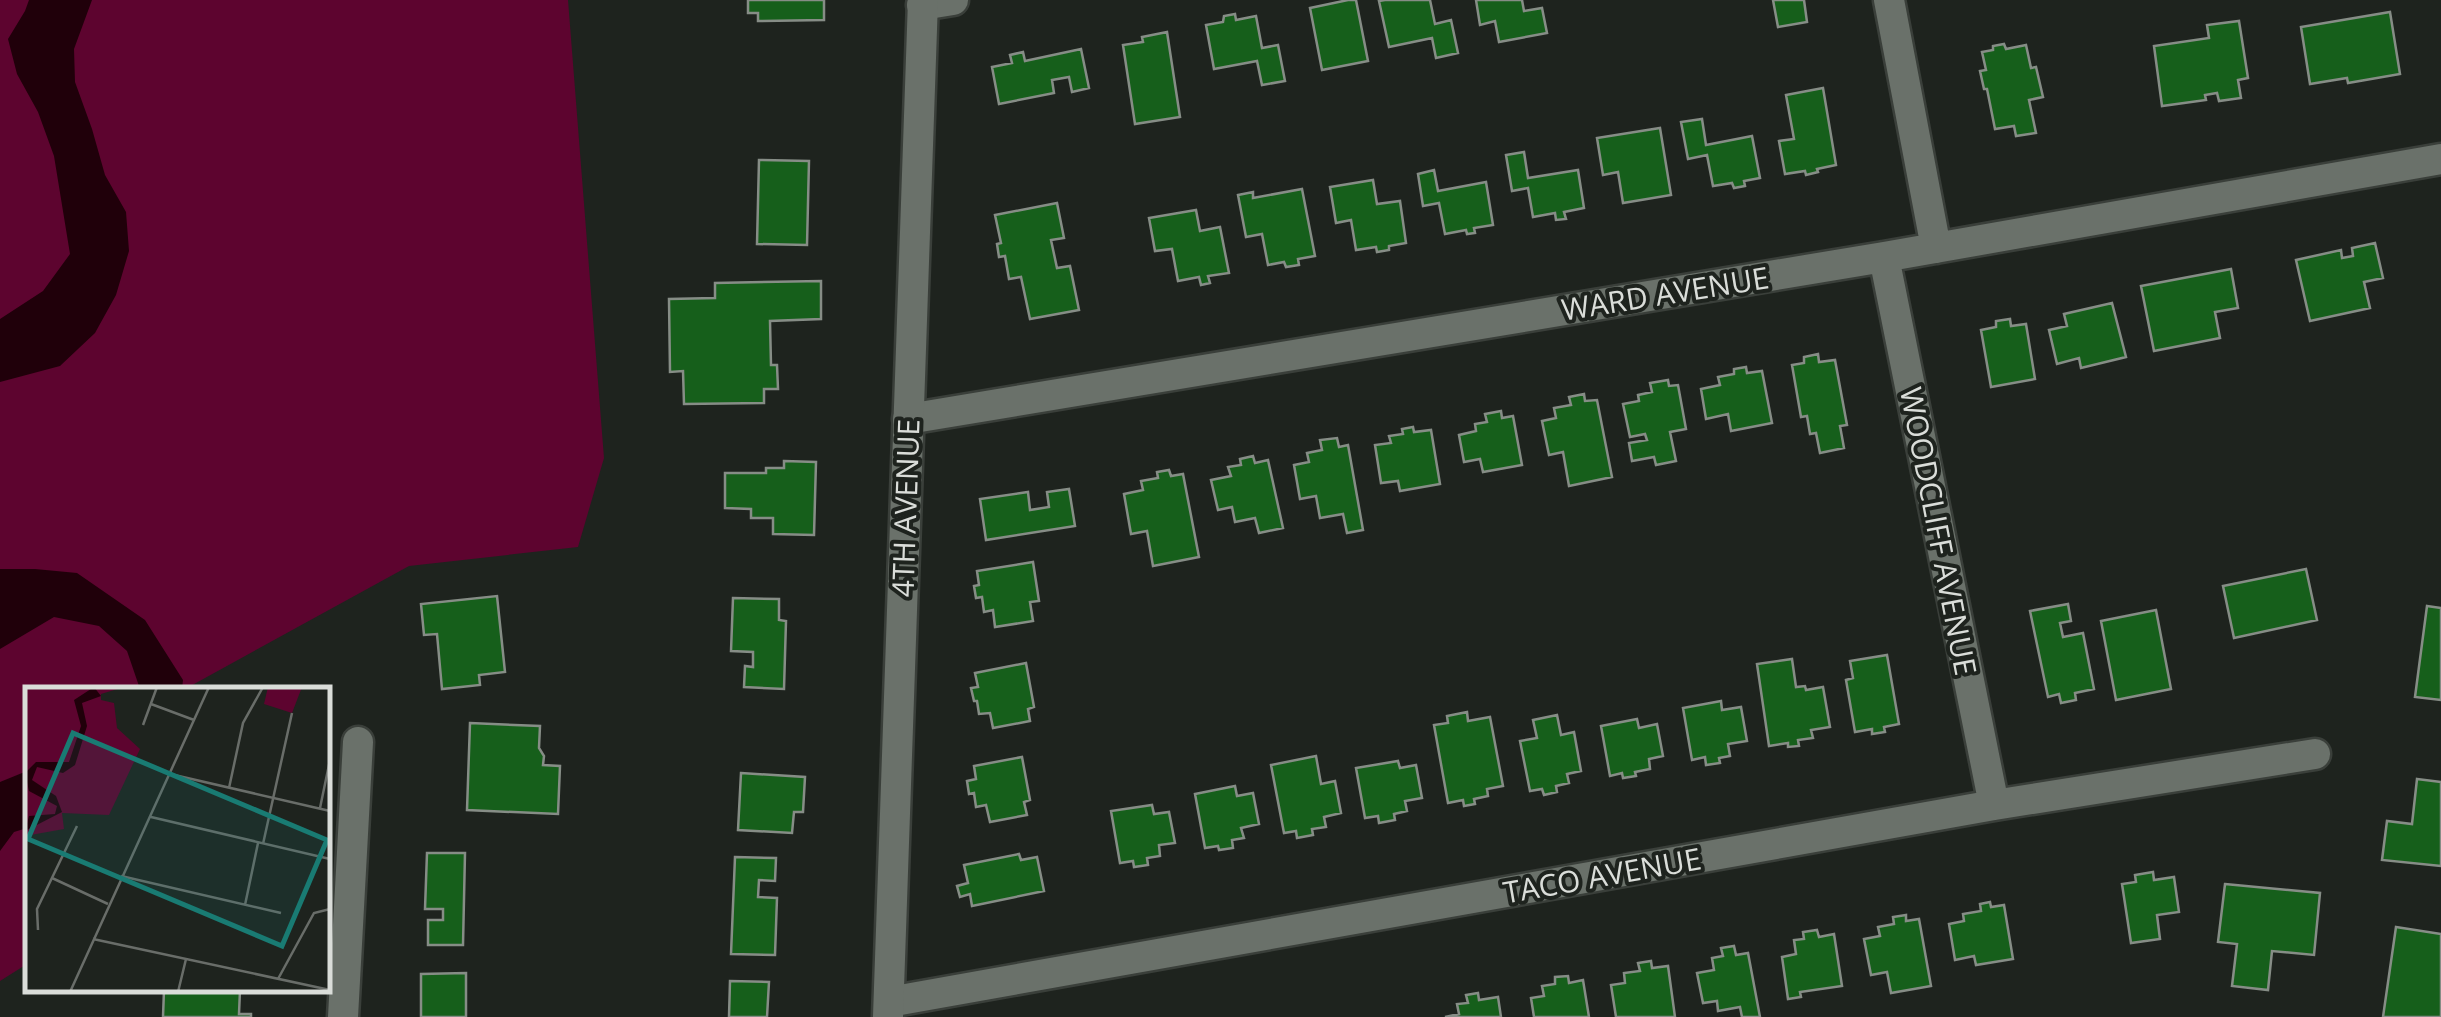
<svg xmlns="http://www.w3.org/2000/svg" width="2441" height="1017" font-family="'Open Sans',sans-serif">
<rect width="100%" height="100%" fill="#1e231e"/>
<path fill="#5d042f" d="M 0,0 L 568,0 L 604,458 L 578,547 L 409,566 L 185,689 L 28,690 L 27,964 L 0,981 Z"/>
<path fill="#20000a" d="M 29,0 L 92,0 L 74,49 L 75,82 L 92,129 L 105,175 L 126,212 L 129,251 L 116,295 L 95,333 L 60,366 L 0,382 L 0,319 L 43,291 L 70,254 L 54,156 L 38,112 L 17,74 L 8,39 L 25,11 Z
M 0,569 L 35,569 L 77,573 L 145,620 L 183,680 L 182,689 L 140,689 L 127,651 L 99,626 L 54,617 L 0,649 Z
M 27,771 L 27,828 L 14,832 L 0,851 L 0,782 Z"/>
<path fill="#165f1b" stroke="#868d86" stroke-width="2.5" d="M 748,0 L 824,0 L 824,20 L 758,21 L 758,13 L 748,13 Z
M 1348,0 L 1356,0 L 1368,61 L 1322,70 L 1310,8 Z
M 1385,0 L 1430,0 L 1435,24 L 1451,20 L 1458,53 L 1436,58 L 1432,38 L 1389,47 L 1379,1 Z
M 1476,0 L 1522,0 L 1524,11 L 1542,8 L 1547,33 L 1499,42 L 1495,21 L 1480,25 Z
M 1773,0 L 1804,0 L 1807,22 L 1778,27 Z
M 2390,12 L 2400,74 L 2348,83 L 2347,78 L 2310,84 L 2301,27 Z
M 1235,14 L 1236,20 L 1256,16 L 1262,48 L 1278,45 L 1285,81 L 1262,85 L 1257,61 L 1214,69 L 1206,25 L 1223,22 L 1224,16 Z
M 2239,21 L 2248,78 L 2238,80 L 2241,98 L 2219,101 L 2217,93 L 2205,95 L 2206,100 L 2162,106 L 2154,46 L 2209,38 L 2207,25 Z
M 1167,32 L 1180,117 L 1135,124 L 1123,45 L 1143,42 L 1142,37 Z
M 2004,44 L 2006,49 L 2026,45 L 2031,68 L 2036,67 L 2043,97 L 2029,100 L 2036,133 L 2016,136 L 2014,126 L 1995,129 L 1987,89 L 1984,89 L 1980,71 L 1986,70 L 1982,52 L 1993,50 L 1993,46 Z
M 1081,49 L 1089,88 L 1072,92 L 1069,77 L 1052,80 L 1054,93 L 999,104 L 992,67 L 1012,63 L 1010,55 L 1023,52 L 1025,61 Z
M 1823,88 L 1836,165 L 1817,169 L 1818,172 L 1806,175 L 1805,171 L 1785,174 L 1779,141 L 1794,139 L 1786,95 Z
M 1702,119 L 1706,145 L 1752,136 L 1760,178 L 1744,181 L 1745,186 L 1734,188 L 1732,183 L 1713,186 L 1707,155 L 1688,159 L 1681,122 Z
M 1660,128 L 1671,195 L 1623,203 L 1618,172 L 1603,175 L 1597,138 Z
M 1524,152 L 1528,178 L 1578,170 L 1584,208 L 1564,212 L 1566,219 L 1556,220 L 1555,213 L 1533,217 L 1528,188 L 1512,191 L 1506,155 Z
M 759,160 L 809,161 L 807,245 L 757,244 Z
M 1434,170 L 1438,191 L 1486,182 L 1493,225 L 1474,228 L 1475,233 L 1467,234 L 1466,230 L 1445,234 L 1439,203 L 1423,206 L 1418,174 Z
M 1373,180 L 1377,204 L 1400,201 L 1406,243 L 1389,246 L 1389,250 L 1377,252 L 1376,247 L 1356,250 L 1351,220 L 1336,223 L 1330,187 Z
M 1302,189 L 1315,256 L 1298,259 L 1299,265 L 1286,267 L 1284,262 L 1268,265 L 1262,234 L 1246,237 L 1238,195 L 1253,192 L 1253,198 Z
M 1057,203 L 1064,238 L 1051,240 L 1057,268 L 1070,266 L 1079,310 L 1030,319 L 1021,277 L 1009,279 L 1005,256 L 999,257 L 997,244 L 1001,243 L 995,215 Z
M 1196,210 L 1200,231 L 1220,227 L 1229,273 L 1208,276 L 1210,283 L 1201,285 L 1199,277 L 1178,281 L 1172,249 L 1155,251 L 1149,218 Z
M 2375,243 L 2383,278 L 2364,282 L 2370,308 L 2310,321 L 2296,260 L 2341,250 L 2342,258 L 2353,256 L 2352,248 Z
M 2231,269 L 2238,308 L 2215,312 L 2220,338 L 2154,351 L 2141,286 Z
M 821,281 L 821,319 L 770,321 L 771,365 L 777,365 L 778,389 L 764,389 L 764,403 L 684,404 L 683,371 L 670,372 L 669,299 L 715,298 L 715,283 Z
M 2112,303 L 2126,357 L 2081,368 L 2079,358 L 2057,364 L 2049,330 L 2067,326 L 2064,314 Z
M 2010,319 L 2011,326 L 2026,324 L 2035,379 L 1991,387 L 1981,330 L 1996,327 L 1996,321 Z
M 1818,354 L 1819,362 L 1835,360 L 1847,425 L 1840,426 L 1844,448 L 1820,453 L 1816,433 L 1810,434 L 1807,416 L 1801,417 L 1792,365 L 1804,363 L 1804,357 Z
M 1746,367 L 1747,373 L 1762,371 L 1772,423 L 1731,431 L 1728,414 L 1706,419 L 1701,389 L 1720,385 L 1718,377 L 1734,374 L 1734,369 Z
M 1668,380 L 1669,386 L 1678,385 L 1686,429 L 1670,432 L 1676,461 L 1656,465 L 1654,457 L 1632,461 L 1629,443 L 1647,440 L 1645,434 L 1630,437 L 1623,404 L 1639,401 L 1638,395 L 1652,392 L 1650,383 Z
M 1584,394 L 1585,401 L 1597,400 L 1612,477 L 1569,486 L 1563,452 L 1549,455 L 1542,421 L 1556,418 L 1554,408 L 1571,405 L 1569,397 Z
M 1501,411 L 1502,418 L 1513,416 L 1522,465 L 1483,472 L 1480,459 L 1464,462 L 1459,435 L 1476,431 L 1475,424 L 1487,422 L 1485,414 Z
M 1413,427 L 1414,432 L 1431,430 L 1440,484 L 1400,491 L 1398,481 L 1381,483 L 1375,445 L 1391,443 L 1389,436 L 1403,434 L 1402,429 Z
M 1337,438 L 1339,447 L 1348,445 L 1363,530 L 1347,533 L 1343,514 L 1320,518 L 1316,496 L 1300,499 L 1294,465 L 1309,462 L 1307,453 L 1322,450 L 1320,440 Z
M 1253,456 L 1255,463 L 1268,460 L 1283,528 L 1259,533 L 1255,518 L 1235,522 L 1232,507 L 1218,510 L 1211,480 L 1231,476 L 1228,467 L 1241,465 L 1240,459 Z
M 784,461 L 816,462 L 814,535 L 773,534 L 773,518 L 751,518 L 751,509 L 725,508 L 725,473 L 766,473 L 766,468 L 784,468 Z
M 1169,470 L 1171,476 L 1183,474 L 1199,557 L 1153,566 L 1147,531 L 1131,534 L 1124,494 L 1143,490 L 1141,481 L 1158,478 L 1157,472 Z
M 1069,489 L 1075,526 L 986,540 L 980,499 L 1028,492 L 1030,510 L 1049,507 L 1047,492 Z
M 1033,562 L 1039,601 L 1030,602 L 1033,621 L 995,627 L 993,610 L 984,612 L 982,597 L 976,598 L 974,586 L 979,585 L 977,571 Z
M 2306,569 L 2317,620 L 2234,638 L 2223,586 Z
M 497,596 L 505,672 L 479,675 L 480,685 L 442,689 L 437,634 L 424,635 L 421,604 Z
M 733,598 L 779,599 L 779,620 L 786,621 L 784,689 L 744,687 L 745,666 L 753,667 L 753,652 L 731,651 Z
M 2068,604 L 2071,621 L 2060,623 L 2063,637 L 2083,633 L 2094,689 L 2075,693 L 2076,700 L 2061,703 L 2059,694 L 2048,697 L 2030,611 Z
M 2427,606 L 2441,608 L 2441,700 L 2415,697 Z
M 2156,610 L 2171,689 L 2116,700 L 2101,621 Z
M 1887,655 L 1899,724 L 1884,727 L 1885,732 L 1872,734 L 1872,729 L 1855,732 L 1846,680 L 1853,678 L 1850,661 Z
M 1792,659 L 1796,687 L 1805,686 L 1806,690 L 1823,687 L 1830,727 L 1811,730 L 1813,738 L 1798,740 L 1799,746 L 1788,747 L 1788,743 L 1769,746 L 1757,664 Z
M 1026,663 L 1034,707 L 1028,709 L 1030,721 L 993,728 L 990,713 L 979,714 L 977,701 L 974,701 L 971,688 L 978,687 L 975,673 Z
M 1721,701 L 1722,710 L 1741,707 L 1747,741 L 1728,744 L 1730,756 L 1719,758 L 1720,763 L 1706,765 L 1705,757 L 1692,760 L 1683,708 Z
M 1467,712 L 1468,721 L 1490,717 L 1503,786 L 1487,789 L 1488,796 L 1474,799 L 1475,804 L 1464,806 L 1463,800 L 1448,803 L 1434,725 L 1448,723 L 1447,716 Z
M 1557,715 L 1561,735 L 1574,732 L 1581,771 L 1567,774 L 1569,783 L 1556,786 L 1557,792 L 1544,795 L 1542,789 L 1530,791 L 1520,741 L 1537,738 L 1533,720 Z
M 1637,719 L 1639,728 L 1657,724 L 1663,756 L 1649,759 L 1650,769 L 1635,772 L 1636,776 L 1623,778 L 1622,773 L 1610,776 L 1601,726 Z
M 470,723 L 540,726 L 539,748 L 544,756 L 543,765 L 560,766 L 558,814 L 467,810 Z
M 1316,756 L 1321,784 L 1335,781 L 1341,813 L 1324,817 L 1326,827 L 1312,829 L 1313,835 L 1297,838 L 1296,831 L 1284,833 L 1271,765 Z
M 1022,757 L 1030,800 L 1024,802 L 1027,815 L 990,822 L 986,805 L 976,807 L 974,793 L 969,794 L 967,781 L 976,779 L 974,766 Z
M 1398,761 L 1400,768 L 1416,765 L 1422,798 L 1405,801 L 1407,811 L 1394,814 L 1395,820 L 1379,823 L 1378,816 L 1365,818 L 1356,768 Z
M 741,773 L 805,777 L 803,812 L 794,812 L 792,833 L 738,830 Z
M 2417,779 L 2441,782 L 2441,866 L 2382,860 L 2387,821 L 2412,824 Z
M 1235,786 L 1237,796 L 1253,793 L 1259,824 L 1241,828 L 1244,838 L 1232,840 L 1233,848 L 1219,850 L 1218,846 L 1205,848 L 1195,794 Z
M 1152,805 L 1154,814 L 1169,812 L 1175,843 L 1159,845 L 1160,856 L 1147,858 L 1148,865 L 1134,867 L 1133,861 L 1120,863 L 1111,811 Z
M 427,853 L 465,853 L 463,945 L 428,945 L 428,920 L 443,920 L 443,909 L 425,909 Z
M 1019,854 L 1021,860 L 1037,857 L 1044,891 L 972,906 L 970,894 L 960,897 L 957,886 L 968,883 L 964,865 Z
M 735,857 L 776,858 L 775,881 L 759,880 L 758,897 L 777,898 L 775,955 L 731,954 Z
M 2153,872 L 2154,880 L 2174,877 L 2179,912 L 2157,915 L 2160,939 L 2131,943 L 2122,884 L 2136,882 L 2135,875 Z
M 2225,884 L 2320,893 L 2314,955 L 2272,951 L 2268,990 L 2232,986 L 2237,944 L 2218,942 Z
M 1990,902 L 1991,907 L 2004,905 L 2013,959 L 1976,965 L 1974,956 L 1955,960 L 1949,924 L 1964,921 L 1963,914 L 1981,911 L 1980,904 Z
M 1906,915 L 1906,921 L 1919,919 L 1931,986 L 1891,993 L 1887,972 L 1871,975 L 1864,939 L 1880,936 L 1878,927 L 1894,924 L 1893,917 Z
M 2396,927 L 2441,934 L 2441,1017 L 2383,1017 Z
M 1817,930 L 1819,937 L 1834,934 L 1842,986 L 1800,992 L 1801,997 L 1788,999 L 1782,957 L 1796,954 L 1794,940 L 1804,939 L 1803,932 Z
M 1734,946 L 1736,955 L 1748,953 L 1760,1017 L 1742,1017 L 1740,1007 L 1718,1011 L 1717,1001 L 1703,1003 L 1697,973 L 1714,970 L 1712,958 L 1723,956 L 1721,948 Z
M 1651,961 L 1652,968 L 1668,966 L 1675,1017 L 1616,1017 L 1611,985 L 1625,983 L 1624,973 L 1640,971 L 1638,963 Z
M 466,973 L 466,1017 L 421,1017 L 421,974 Z
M 1568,976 L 1569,983 L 1583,980 L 1589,1017 L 1534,1017 L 1531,998 L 1544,996 L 1542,986 L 1555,984 L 1555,977 Z
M 730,981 L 769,982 L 767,1017 L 729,1017 Z
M 164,990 L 240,990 L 239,1014 L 251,1014 L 251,1017 L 163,1017 Z
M 1478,993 L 1479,1000 L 1498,997 L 1501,1017 L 1445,1017 L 1459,1014 L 1457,1004 L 1468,1003 L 1466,995 Z"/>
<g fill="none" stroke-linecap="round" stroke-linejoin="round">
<defs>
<path id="street" d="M 1889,0 L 1936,248
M 922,5 L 953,0
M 1884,257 L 1994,805
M 908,419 L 1884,257 L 2441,159
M 889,1002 L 1994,805 L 2315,754
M 343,1017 L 358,742"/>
<path id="secondary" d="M 888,1017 L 923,0"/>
</defs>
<use href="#street" stroke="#3a3f3a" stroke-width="35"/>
<use href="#secondary" stroke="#3a3f3a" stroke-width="35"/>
<use href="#street" stroke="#6a716a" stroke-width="30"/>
<use href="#secondary" stroke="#6a716a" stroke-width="30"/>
</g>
<g text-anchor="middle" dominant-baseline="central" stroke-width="8" stroke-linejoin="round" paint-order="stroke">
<g font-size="30" fill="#daddd9" stroke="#1e231e">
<text transform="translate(1665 293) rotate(-9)">WARD AVENUE</text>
<text transform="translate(905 508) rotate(-88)">4TH AVENUE</text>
<text transform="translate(1939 531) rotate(79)">WOODCLIFF AVENUE</text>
<text transform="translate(1602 875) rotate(-10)">TACO AVENUE</text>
</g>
</g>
<g transform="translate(25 687)">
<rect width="305" height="305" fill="#1e231e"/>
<path d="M 0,0 L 99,0 L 76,7 L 76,13 L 89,16 L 92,41 L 115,62 L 84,128 L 37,126 L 39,142 L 0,149 ZM 243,0 L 277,0 L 267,26 L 239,17 Z" fill="#5d042f"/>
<path d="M 69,0 L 76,9 L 57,16 L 62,39 L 50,78 L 38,86 L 12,80 L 7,93 L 31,109 L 37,125 L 0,144 L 4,129 L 30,127 L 32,119 L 4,104 L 0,86 L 11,75 L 44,75 L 56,39 L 49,13 Z" fill="#20000a"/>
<path fill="none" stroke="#696d69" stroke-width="2.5" d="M 126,17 L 169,33M 118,38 L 132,0M 145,87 L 305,124M 204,101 L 218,36 L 238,0M 295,121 L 305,73M 126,130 L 305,172M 238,157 L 267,26M 96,189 L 256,226M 27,191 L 83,217M 220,218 L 233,156M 13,243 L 12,222 L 52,139M 68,252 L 305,303M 253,292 L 289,226 L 305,222M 45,305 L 184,0M 153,305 L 161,272"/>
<path fill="#197b73" fill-opacity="0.15" stroke="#197b73" stroke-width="5" d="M 48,46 L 302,153 L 257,259 L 3,152 Z"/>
<rect width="305" height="305" fill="none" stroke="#daddd9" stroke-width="5"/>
</g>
</svg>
